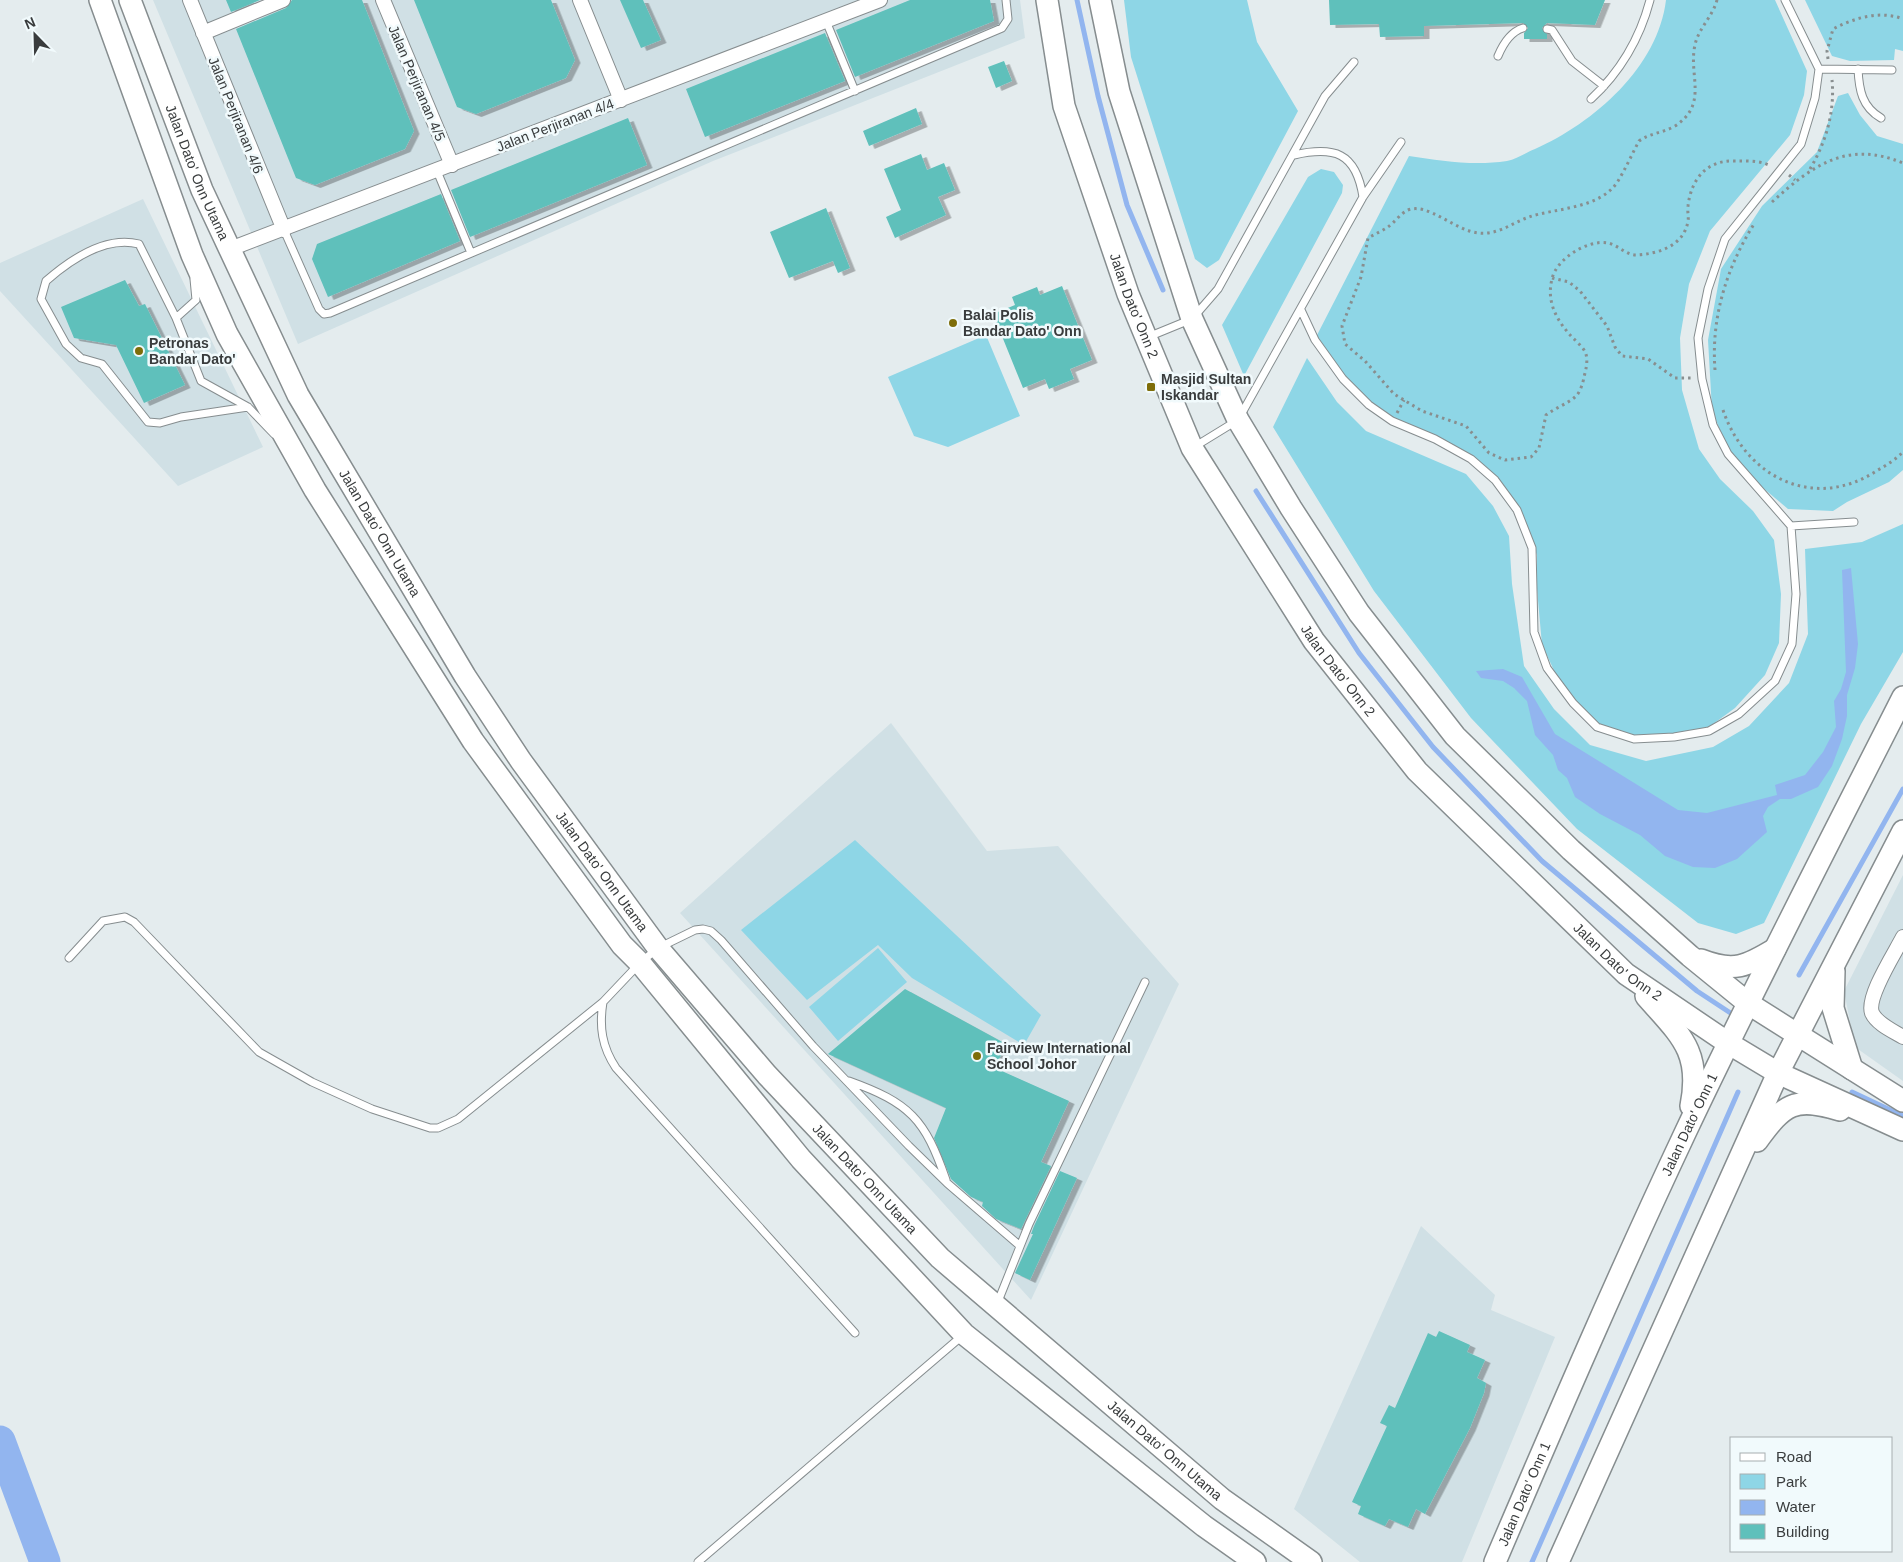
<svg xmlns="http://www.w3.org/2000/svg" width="1903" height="1562" font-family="Helvetica,sans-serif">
<defs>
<filter id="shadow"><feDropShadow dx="5.5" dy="3" stdDeviation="0" flood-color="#0004"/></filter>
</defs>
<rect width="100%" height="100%" fill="#e4ecee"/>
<path fill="#d0e0e5" d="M 153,0 L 1020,0 L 1025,38 L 713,161 L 298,344 Z
M 143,199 L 263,447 L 178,486 L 0,291 L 0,263 Z
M 891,723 L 987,851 L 1058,846 L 1179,984 L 1031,1300 L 680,913 Z
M 1903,875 L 1903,1081 L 1855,1047 L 1844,991 Z
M 1421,1226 L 1495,1295 L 1491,1310 L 1555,1337 L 1462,1562 L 1360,1562 L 1294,1509 Z"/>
<path fill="#8ed6e6" d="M 1124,0 L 1247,0 L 1257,42 L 1298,111 L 1219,260 L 1207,268 L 1195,259 L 1131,57 Z
M 1666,0 L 1775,0 L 1807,71 L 1804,95 L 1790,135 L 1710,231 L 1689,284 L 1680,338 L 1682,390 L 1699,449 L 1720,479 L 1753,511 L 1774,540 L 1781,594 L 1779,643 L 1765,675 L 1735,708 L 1709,727 L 1674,738 L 1637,740 L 1604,731 L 1582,711 L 1560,683 L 1542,645 L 1537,589 L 1537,555 L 1523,520 L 1501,488 L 1473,462 L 1429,439 L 1393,425 L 1369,408 L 1315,339 L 1409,156 C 1441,161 1474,166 1507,161 C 1517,159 1527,152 1535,149 C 1594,123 1658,67 1666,0 Z
M 1805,0 L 1903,0 L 1903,51 L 1895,49 L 1894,60 L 1850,61 L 1832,56 Z
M 1848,93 L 1860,115 L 1877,136 L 1903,144 L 1903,470 L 1889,482 L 1847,502 L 1833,511 L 1788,509 L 1756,482 L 1727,448 L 1712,410 L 1708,340 L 1721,269 L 1762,206 L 1817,152 L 1838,96 Z
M 1321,169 L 1334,172 L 1343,185 L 1342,193 L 1244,376 L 1222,325 L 1308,177 Z
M 986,335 L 1020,416 L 948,447 L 914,436 L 888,377 Z
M 1307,358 L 1337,402 L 1366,431 L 1466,474 L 1493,506 L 1509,536 L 1512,584 L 1524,666 L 1554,709 L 1590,745 L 1646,761 L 1713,747 L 1749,726 L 1789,683 L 1808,634 L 1805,549 L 1862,542 L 1903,524 L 1903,652 L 1861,724 L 1764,923 L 1736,934 L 1698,923 L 1577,829 L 1471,718 L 1374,591 L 1273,427 Z
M 855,840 L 1041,1015 L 1024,1045 L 912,978 L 878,945 L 807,1000 L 741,930 Z
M 878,948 L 907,982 L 838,1041 L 809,1007 Z"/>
<path fill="#92b5ef" d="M 1851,568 L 1858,644 L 1855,668 L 1847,695 L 1847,716 L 1842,739 L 1832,766 L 1818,787 L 1791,799 L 1780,799 L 1768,807 L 1763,816 L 1767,832 L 1737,859 L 1715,868 L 1693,867 L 1665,856 L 1640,835 L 1600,814 L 1575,797 L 1567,778 L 1558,770 L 1553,755 L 1535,735 L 1527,701 L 1514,688 L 1503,681 L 1481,678 L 1476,671 L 1503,669 L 1522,677 L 1555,734 L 1678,810 L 1707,813 L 1777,795 L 1775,785 L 1805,775 L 1823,752 L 1836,727 L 1834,701 L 1841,689 L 1846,672 L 1842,570 Z"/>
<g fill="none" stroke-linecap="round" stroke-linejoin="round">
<path stroke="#92b5ef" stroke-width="5" d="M 1077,0 L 1098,96 L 1127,205 L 1163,290
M 1256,491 L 1359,653 L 1433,747 L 1542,861 L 1697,991 L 1732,1014
M 1799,975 L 1903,789
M 1852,1092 L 1903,1116
M 1532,1562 L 1738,1092"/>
<path stroke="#92b5ef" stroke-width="31" d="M 0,1441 L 45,1562"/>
</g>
<path fill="#5fc0bb" filter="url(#shadow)" d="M 226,0 L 260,0 L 231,12 Z
M 292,0 L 362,0 L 414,131 L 405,149 L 315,185 L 296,178 L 236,29 L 286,8 Z
M 414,0 L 551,0 L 575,60 L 566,78 L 476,114 L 457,107 Z
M 620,0 L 643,0 L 661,40 L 641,48 Z
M 910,0 L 990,0 L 994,21 L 855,77 L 836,30 Z
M 1329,0 L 1605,0 L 1595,25 L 1547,23 L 1542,28 L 1547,34 L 1547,39 L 1524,39 L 1524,33 L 1528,28 L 1523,23 L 1424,26 L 1424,36 L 1380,37 L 1379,24 L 1330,25 Z
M 825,33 L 845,81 L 705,137 L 686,89 Z
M 1004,61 L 1012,81 L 996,88 L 988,67 Z
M 916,108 L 922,124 L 869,146 L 863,131 Z
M 628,118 L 647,165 L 470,237 L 451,190 Z
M 921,154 L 927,170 L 944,163 L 955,190 L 938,197 L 946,215 L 895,238 L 886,217 L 901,210 L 884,169 Z
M 441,194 L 460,241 L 328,297 L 312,259 L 317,244 Z
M 826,208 L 850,268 L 838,273 L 833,261 L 789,278 L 770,232 Z
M 125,280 L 139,306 L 145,304 L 185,385 L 144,403 L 116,345 L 74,338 L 61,307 Z
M 1062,286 L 1092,360 L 1070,369 L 1074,379 L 1049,389 L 1045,379 L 1023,388 L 993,314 L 1015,305 L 1012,297 L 1037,287 L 1040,295 Z
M 905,989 L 1006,1044 L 995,1068 L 1069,1101 L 1041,1162 L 1051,1166 L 1021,1229 L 996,1219 L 982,1206 L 983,1202 L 971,1197 L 951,1179 L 934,1138 L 946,1108 L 828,1054 Z
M 1060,1171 L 1077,1178 L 1030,1280 L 1015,1273 L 1033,1234 L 1031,1234 L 1034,1226 Z
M 1439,1331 L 1470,1345 L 1467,1352 L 1485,1360 L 1477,1378 L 1486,1383 L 1484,1393 L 1470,1428 L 1425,1514 L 1416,1509 L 1408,1527 L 1389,1519 L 1385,1526 L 1358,1514 L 1361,1506 L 1352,1502 L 1387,1426 L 1380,1423 L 1389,1405 L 1395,1408 L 1428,1333 L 1436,1337 Z"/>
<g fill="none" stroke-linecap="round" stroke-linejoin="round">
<defs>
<path id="lane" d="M 826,21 L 855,91
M 1547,29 L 1552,30 L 1572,61 L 1604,86
M 1498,56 C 1503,44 1510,32 1523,28
M 1819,69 L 1892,70
M 1858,69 C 1859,90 1862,107 1881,118
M 1591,99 C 1620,72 1640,38 1650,0
M 1294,155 C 1334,146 1356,152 1363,197
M 437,171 L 471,253
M 284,230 L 319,309 L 324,314 L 330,313 L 1002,28 L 1008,19 L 1006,0
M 194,279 L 196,300 L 176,318 L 201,381 L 248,407 L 274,434
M 1301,310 L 1315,340 L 1343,379 L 1369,405 L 1392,421 L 1435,439 L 1471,459 L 1495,480 L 1517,510 L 1532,548 L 1534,632 L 1547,668 L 1573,703 L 1597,727 L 1634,739 L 1674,737 L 1709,731 L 1739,714 L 1775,681 L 1792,644 L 1796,594 L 1791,526 L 1728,454 L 1713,425 L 1702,379 L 1698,338 L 1708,289 L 1725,239 L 1801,144 L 1815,98 L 1819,69 L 1785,0
M 176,318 L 139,244 C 105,235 70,260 46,281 L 41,299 L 66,344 L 81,358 L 102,364 L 148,422 L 160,423 L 181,417 L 248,407
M 1148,337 L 1192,319 L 1218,289 L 1325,96 L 1354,62
M 1194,447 L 1238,420 L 1363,197 L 1401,142
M 1791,526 L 1854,522
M 69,958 L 103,921 L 125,917 L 134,922 L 259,1052 L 312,1082 L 372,1109 L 430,1128 L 438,1128 L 458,1119 L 603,1002 L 640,963 L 658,948 L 695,930 L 703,929 L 711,931 L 721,940 L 813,1046 L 909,1146 L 947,1183 L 1019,1245
M 603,1002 C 599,1027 602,1047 616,1068 L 855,1333
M 849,1081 C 910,1103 925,1119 946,1180
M 997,1304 L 1029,1224 L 1145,982
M 698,1562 L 962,1336"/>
<path id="street" d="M 190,0 L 284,230
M 383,0 L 452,165
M 580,0 L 621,100
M 203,33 L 283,0
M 230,249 L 880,0
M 1903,937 C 1895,953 1866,997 1872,1013 C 1877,1024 1893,1031 1903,1037"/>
<g id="primary">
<path d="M 100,0 L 192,255 L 227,334 L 315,490 L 473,741 L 622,945 L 640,963 L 801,1159 L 964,1334 L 1204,1526 L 1255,1562"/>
<path id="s1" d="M 130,0 L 202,190 L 298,395 L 465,676 L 521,761 L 658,948 L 767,1075 L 940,1258 L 1222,1499 L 1311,1562"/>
<path id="s2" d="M 1047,0 L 1064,106 L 1128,294 L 1192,448 L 1314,641 L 1417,771 L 1626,974 L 1728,1043 L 1778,1073 L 1903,1130"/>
<path d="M 1100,0 L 1119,92 L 1192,319 L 1238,420 L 1291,508 L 1359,613 L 1455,736 L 1571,850 L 1690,956 L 1749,1004 L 1903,1101"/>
<path d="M 1701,960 C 1734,973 1747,966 1775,949"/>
<path d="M 1834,971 L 1833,1008 L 1852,1069"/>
<path d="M 1646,996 C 1680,1035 1702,1051 1691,1106"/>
<path d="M 1757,1141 C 1784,1104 1794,1096 1840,1110"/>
<path id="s3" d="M 1495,1562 C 1557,1417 1619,1273 1686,1131 C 1755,985 1830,841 1903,697"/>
<path d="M 1558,1562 L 1778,1073 L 1903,831"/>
</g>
</defs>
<use href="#lane" stroke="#868d8f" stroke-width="9"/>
<use href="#street" stroke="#868d8f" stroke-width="16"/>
<use href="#primary" stroke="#868d8f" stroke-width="24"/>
<path stroke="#888e8f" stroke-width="3" stroke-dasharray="2.5 4" stroke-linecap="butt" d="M 1717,0 C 1713,16 1698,29 1695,45 C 1688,75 1709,104 1675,126 C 1663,133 1650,133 1639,141 C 1632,154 1626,168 1618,181 C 1601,209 1555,208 1529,217 C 1512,223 1498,235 1479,233 C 1455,231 1428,202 1408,210 C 1401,213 1395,222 1388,227 C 1382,231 1375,234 1368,238 L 1361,277 L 1342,326 L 1345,344 L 1365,361 L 1394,394 L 1422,411 L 1466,426 L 1489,453 L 1505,460 L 1531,457 L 1539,448 L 1546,415 C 1555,408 1567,404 1575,397 C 1580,393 1583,383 1584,377 C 1586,369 1588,362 1586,354 C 1584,348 1577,342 1572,337 C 1557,321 1546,302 1552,279 C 1556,259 1588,239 1608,243 C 1618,245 1626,255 1636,255 C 1658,254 1684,246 1688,221 C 1689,216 1687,211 1688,206 C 1691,180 1706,160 1734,161 C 1746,161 1759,160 1771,166
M 1828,59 L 1827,51 L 1833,29 C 1854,18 1880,10 1903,19
M 1810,169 C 1826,142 1835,112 1832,80
M 1789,175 L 1795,180
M 1772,202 C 1813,165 1847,140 1903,163
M 1552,278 L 1569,282 L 1580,291 L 1607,326 L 1615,347 L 1622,356 L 1648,359 L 1675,378 L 1692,378
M 1715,370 C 1711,318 1726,269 1754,224
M 1723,410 C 1746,478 1815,512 1878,470 C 1887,465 1896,459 1903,452
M 1397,413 L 1404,400"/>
<use href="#lane" stroke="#fff" stroke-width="7"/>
<use href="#street" stroke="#fff" stroke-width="14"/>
<use href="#primary" stroke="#fff" stroke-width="21"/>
</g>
<g fill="#7e6d09" stroke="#f1fafc" stroke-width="2">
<circle cx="953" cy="323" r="5"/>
<circle cx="139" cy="351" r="5"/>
<rect x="1146" y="382" width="10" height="10" rx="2.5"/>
<circle cx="977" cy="1056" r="5"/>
</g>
<g text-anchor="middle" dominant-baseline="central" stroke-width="5" stroke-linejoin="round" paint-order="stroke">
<g font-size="14" fill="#393c3d" stroke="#f1fafc">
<text transform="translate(417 83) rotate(67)">Jalan Perjiranan 4/5</text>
<text transform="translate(236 115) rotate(68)">Jalan Perjiranan 4/6</text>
<text transform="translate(555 125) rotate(-21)">Jalan Perjiranan 4/4</text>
<text stroke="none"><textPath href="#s1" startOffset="185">Jalan Dato' Onn Utama</textPath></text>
<text stroke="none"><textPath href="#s2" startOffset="319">Jalan Dato' Onn 2</textPath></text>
<text stroke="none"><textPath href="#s1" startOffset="590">Jalan Dato' Onn Utama</textPath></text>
<text stroke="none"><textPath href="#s2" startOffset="739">Jalan Dato' Onn 2</textPath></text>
<text stroke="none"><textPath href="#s1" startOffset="995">Jalan Dato' Onn Utama</textPath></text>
<text stroke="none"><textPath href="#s2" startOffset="1144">Jalan Dato' Onn 2</textPath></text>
<text stroke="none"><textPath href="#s3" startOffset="479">Jalan Dato' Onn 1</textPath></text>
<text stroke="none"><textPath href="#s1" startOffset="1400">Jalan Dato' Onn Utama</textPath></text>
<text stroke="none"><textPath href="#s1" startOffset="1805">Jalan Dato' Onn Utama</textPath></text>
<text stroke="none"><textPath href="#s3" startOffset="74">Jalan Dato' Onn 1</textPath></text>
</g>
<g font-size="14" font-weight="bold" fill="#393c3d" stroke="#f1fafc" text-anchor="start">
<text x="963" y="315">Balai Polis<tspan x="963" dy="16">Bandar Dato' Onn</tspan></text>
<text x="149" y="343">Petronas<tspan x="149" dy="16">Bandar Dato'</tspan></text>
<text x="1161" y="379">Masjid Sultan<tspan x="1161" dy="16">Iskandar</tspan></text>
<text x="987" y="1048">Fairview International<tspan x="987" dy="16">School Johor</tspan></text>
</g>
</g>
<rect x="1730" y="1437" width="162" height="115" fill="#f1fafc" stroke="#a7aeb0"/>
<rect x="1740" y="1453" width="25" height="8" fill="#ffffff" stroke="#a7aeb0"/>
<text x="1776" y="1462" font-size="15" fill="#393c3d">Road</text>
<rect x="1740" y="1474" width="25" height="15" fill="#8ed6e6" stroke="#a7aeb0"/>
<text x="1776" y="1487" font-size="15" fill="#393c3d">Park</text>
<rect x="1740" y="1500" width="25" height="15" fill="#92b5ef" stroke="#a7aeb0"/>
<text x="1776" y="1512" font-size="15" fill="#393c3d">Water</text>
<rect x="1740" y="1524" width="25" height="15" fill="#5fc0bb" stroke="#a7aeb0"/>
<text x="1776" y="1537" font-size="15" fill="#393c3d">Building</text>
<g transform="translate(35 35) rotate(337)" stroke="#f1fafc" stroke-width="4" paint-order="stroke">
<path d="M0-4L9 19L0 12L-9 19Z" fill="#393c3d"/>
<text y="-8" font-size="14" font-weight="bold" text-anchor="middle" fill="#393c3d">N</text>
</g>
</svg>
